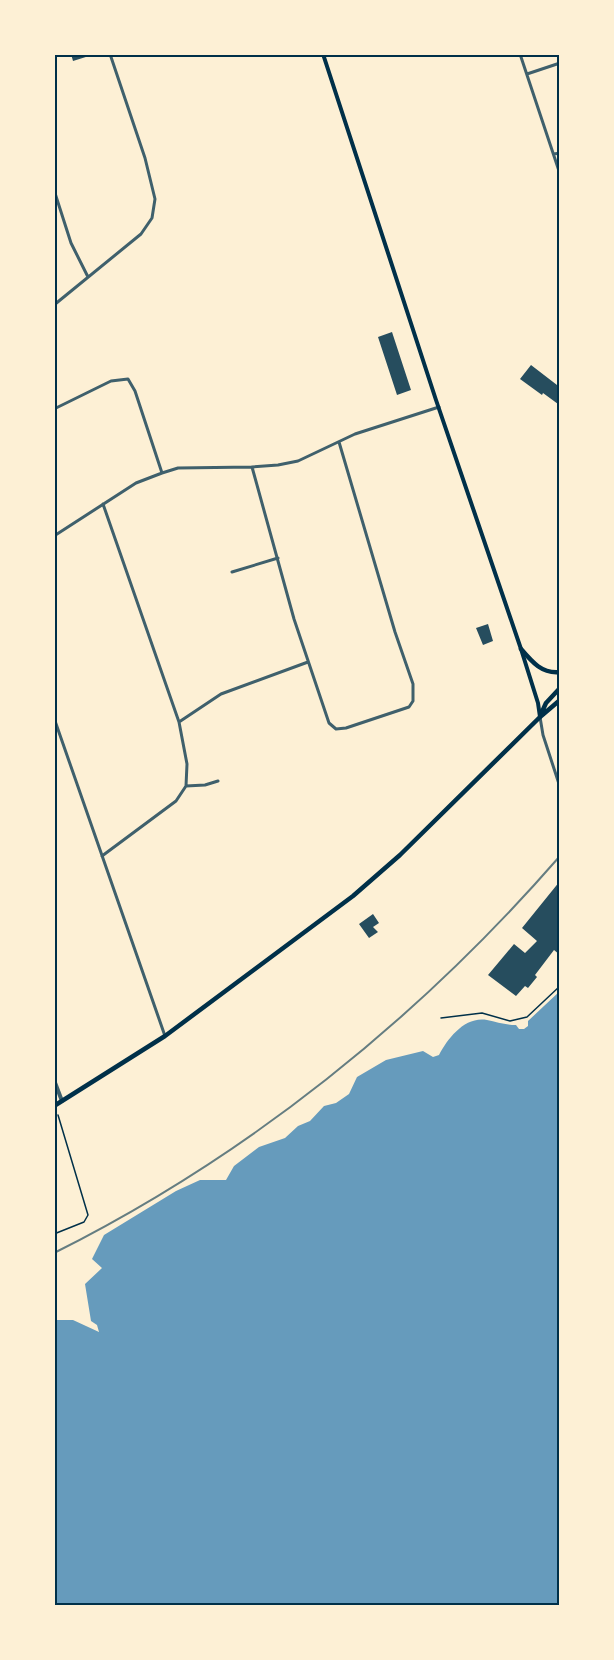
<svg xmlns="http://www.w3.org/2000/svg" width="614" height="1660" font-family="'Space Grotesk',sans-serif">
<rect width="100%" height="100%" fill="#fdf0d5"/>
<path fill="#669bbc" d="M 560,991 L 560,1606 L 54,1606 L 54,1320 L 73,1320 L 99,1332 L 97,1325 L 91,1321 L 85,1284 L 102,1268 L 92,1259 L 104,1235 L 176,1191 L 200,1180 L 226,1180 L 234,1166 L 259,1147 L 285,1138 L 298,1126 L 310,1121 L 324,1106 L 336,1103 L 349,1094 L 357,1077 L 386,1060 L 423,1051 L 433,1057 L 439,1055 C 448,1038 465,1016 487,1020 C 497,1022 505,1025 516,1025 L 519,1029 L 524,1029 L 528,1026 L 528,1021 Z"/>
<path fill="#264d5e" d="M 71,54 L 88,54 L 89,56 L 73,61 Z
M 392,332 L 411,390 L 397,395 L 378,337 Z
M 531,365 L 557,385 L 560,381 L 560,409 L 557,406 L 558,404 L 543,393 L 542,395 L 520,379 Z
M 488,624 L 493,641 L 483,645 L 476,628 Z
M 560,881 L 560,955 L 554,950 L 535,975 L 537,977 L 528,988 L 525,986 L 516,996 L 488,975 L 514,944 L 525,953 L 537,941 L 522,928 Z
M 373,914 L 379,923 L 373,927 L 378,932 L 369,938 L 359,924 Z"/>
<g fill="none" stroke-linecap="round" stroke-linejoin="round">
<path stroke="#003049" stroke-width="1.5" d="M 441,1018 L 482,1013 L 510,1021 L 527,1017 L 560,986
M 54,1234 L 84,1222 L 88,1215 L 58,1115"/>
<path stroke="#3f606c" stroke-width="3" d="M 520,54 L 560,174
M 527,74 L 560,63
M 554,154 L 560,153
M 54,190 L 71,243 L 88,277
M 54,305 L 141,234 L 152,218 L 155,199 L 145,158 L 110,54
M 54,409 L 111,381 L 128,379 L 135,391 L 162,473
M 252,467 L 294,619 L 329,723 L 336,729 L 346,728 L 409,707 L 413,701 L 413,684 L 395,632 L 339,442
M 54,536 L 136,483 L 162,473 L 178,468 L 252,467 L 278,465 L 298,461 L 355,434 L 439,407
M 232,572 L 278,558
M 540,717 L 543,735 L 560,787
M 54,718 L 165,1036
M 179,722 L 221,694 L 308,662
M 186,786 L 205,785 L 218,781
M 102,856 L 176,801 L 186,786 L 187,764 L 179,722 L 103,504"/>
<path stroke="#3f606c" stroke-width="4" d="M 54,1080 L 62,1101"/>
<path stroke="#003049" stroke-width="4" d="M 323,54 L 436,400 L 521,649 L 538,703 L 540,717"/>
<path stroke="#003049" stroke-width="4.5" d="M 521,649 C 532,662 542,674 560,672
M 541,714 L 546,703 L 560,688
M 54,1106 L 165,1036 L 353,896 L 400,855 L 540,717 L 560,700"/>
<path stroke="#657d81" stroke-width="2" d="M 54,1253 C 248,1156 418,1019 560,856"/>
</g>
<rect width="614" height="1660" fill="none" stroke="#fdf0d5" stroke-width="111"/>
<rect x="56" y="56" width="502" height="1548" fill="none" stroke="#003049" stroke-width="2"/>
</svg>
